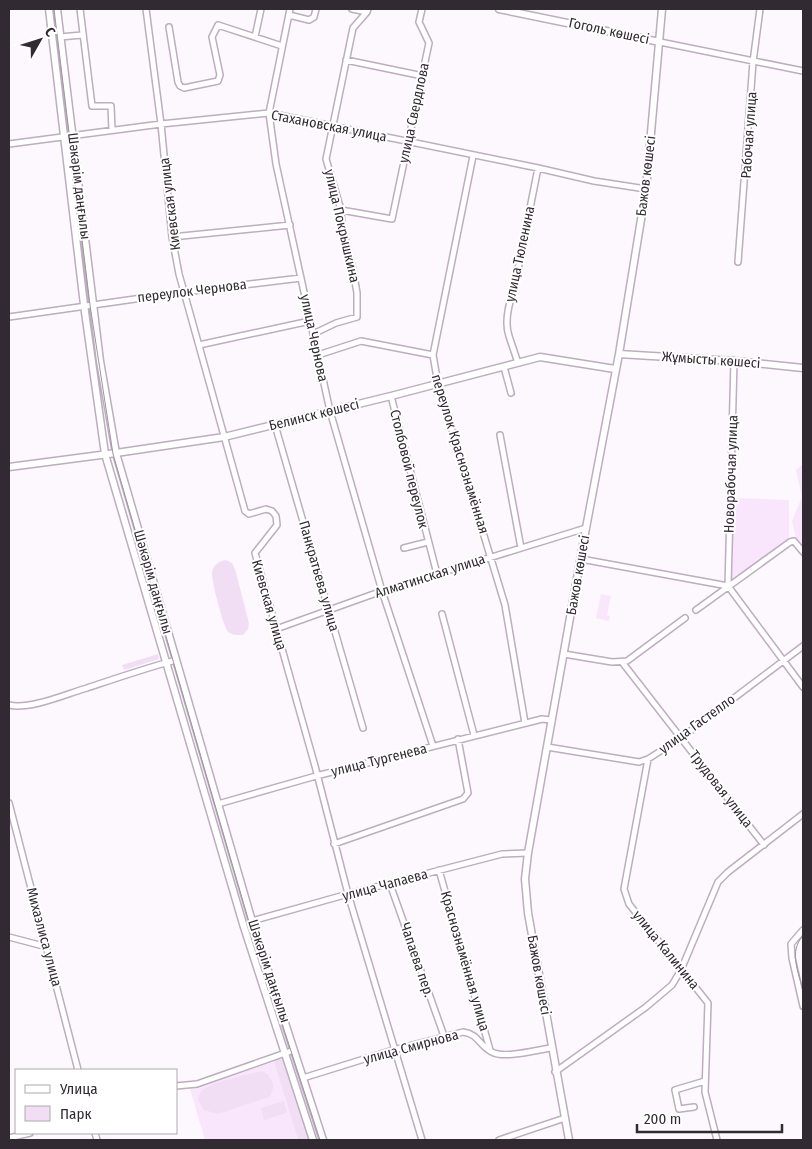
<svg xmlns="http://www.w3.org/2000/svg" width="812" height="1149" font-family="'Fira Sans Condensed',sans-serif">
<rect width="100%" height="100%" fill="#fcf8fd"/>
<path fill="#f9e5fc" d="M 803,464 L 803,550 L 797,543 L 792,521 L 802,497 L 796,470 Z
M 734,498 L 789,500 L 789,537 L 784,544 L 773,552 L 732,578 Z
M 601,594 L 611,596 L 607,615 L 610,616 L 609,621 L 596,618 Z
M 274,1062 L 298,1140 L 205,1140 L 190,1089 Z"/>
<path fill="#f1def5" d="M 226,560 L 232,563 L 235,569 L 249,623 L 248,629 L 243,635 C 238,635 233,636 228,632 C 223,626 211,579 212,572 C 214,564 219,561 226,560 Z
M 158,654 L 159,659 L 124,670 L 122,665 Z
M 283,1059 L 309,1140 L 298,1140 L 274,1062 L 277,1060 Z
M 262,1071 C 273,1077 277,1086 269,1097 L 218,1114 L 204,1110 L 198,1100 C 199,1097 199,1094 201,1092 C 207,1082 250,1074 262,1071 Z
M 284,1101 L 287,1113 L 264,1120 L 261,1108 Z"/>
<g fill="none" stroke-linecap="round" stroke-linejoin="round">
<defs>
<path id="minor" d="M 80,9 L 92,106 L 111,106 L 112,130
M 146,9 L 161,124 L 172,237 L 179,274 L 245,511 L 249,514 L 266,509 L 272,511 L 276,516 L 277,525 L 255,553 L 315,766 L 348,894 L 422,1140
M 290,9 L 269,113 L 276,164 L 330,411 L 382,591 L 433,746
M 352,9 L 367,12
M 289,15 L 309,20 L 314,17 L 316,9
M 169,27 L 178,82 L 180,86 L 184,88 L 218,81 L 220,75 L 212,37 L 218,25 L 282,46
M 60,37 L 82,35
M 255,37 L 261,9
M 660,42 L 803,71
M 346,60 L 423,76
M 9,144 L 161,124 L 269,113 L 538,168 L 594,181 L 646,189
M 473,156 L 433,355 L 438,384 L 505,605 L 525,723
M 341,210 L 392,219 L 429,43 L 419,22 L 422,9
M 172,237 L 290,225
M 738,262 L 753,62 L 760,9
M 9,317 L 184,292 L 301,278
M 313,334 L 336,323 L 357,317 L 357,293 L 353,270 L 342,226 L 341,210 L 326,159 L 353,28 L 367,12 L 368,9
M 199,345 L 310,321
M 318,355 L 361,341 L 433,355
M 518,363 C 515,354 512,345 509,336 C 504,322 509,303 514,289 L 538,168
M 504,367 L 511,393
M 391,396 L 437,574
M 275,425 L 363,728
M 500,435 L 521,548
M 404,548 L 428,542
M 581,559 L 728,586
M 728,586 L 734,361
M 728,586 L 803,687
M 696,610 L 790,542 L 794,541 L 803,552
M 442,614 L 474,735
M 276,629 L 382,591 L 586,528
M 564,654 L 612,662 L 627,661 L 685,618
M 622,662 L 764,845
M 9,705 C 30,710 66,694 87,688 C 117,678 146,668 176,660
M 547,747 L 639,762 L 648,759 L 681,738 L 803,646
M 648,759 L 624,889 L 629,904 L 708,1003 L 705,1092 L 717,1140
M 9,803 L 78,1070
M 218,804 L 316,776 L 542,719 L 551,720
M 334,844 L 463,799 L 468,793 L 458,739
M 439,870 L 490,1050
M 390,884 L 444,1036
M 252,921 L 348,894 L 502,854 L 528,853
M 803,930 L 791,944 L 792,958 L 803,1006
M 9,937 L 47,947
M 555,1072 L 646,1007 L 672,985 L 681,970 L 718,882 L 728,872 L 803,814
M 303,1078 L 393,1050 L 463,1032 C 479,1034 479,1046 492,1052 C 504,1059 536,1050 551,1048
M 176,1086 L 197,1084 L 294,1050
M 694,1107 L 679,1109 L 675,1090 L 705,1081
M 95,1133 L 97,1140
M 9,1138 L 30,1133
M 499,1140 L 565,1118"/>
<path id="major" d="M 49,9 L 84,305 L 105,454 L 243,924 L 313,1140
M 57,9 L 100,361 L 116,453 L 252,921 L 323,1140
M 499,9 L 660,42
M 619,354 L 734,361 L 803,368
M 9,467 L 116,453 L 224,437 L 391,396 L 540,357 L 615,369
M 569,1140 L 528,913 L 525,879 L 528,853 L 586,528 L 619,354 L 646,189 L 662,9"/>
</defs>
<use href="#minor" stroke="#beacc1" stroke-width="8"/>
<use href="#major" stroke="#beacc1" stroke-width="9"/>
<use href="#minor" stroke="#fff" stroke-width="5"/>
<use href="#major" stroke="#fff" stroke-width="6"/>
<path stroke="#9c969d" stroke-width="1" d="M 54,9 L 90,305 L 113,454 L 249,922 L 320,1140
M 803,936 C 788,951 799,973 803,991"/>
</g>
<g text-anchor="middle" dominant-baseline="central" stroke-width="4" stroke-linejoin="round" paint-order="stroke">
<g font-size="14" fill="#312a32" stroke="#fff">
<text transform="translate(609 31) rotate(12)">Гоголь көшесі</text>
<text transform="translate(414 113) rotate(-78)">улица Свердлова</text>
<text transform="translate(329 126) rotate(11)">Стахановская улица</text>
<text transform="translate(749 135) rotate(-86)">Рабочая улица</text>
<text transform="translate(646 176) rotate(-83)">Бажов көшесі</text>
<text transform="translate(79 186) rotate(83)">Шәкәрім даңғылы</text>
<text transform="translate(170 204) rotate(-97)">Киевская улица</text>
<text transform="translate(342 226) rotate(77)">улица Покрышкина</text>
<text transform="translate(520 254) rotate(-78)">улица Тюленина</text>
<text transform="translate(192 291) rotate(-7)">переулок Чернова</text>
<text transform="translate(314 338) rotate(78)">улица Чернова</text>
<text transform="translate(711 360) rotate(4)">Жұмысты көшесі</text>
<text transform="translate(314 415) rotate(-14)">Белинск көшесі</text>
<text transform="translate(460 454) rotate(73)">переулок Краснознамённая</text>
<text transform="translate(409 469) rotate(76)">Столбовой переулок</text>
<text transform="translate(731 474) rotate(-88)">Новорабочая улица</text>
<text transform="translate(578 575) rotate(-80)">Бажов көшесі</text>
<text transform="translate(319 576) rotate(74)">Панкратьева улица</text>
<text transform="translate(430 576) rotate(-18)">Алматинская улица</text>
<text transform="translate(153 582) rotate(74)">Шәкәрім даңғылы</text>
<text transform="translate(269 605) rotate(74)">Киевская улица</text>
<text transform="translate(697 724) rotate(-36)">улица Гастелло</text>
<text transform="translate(379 760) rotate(-14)">улица Тургенева</text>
<text transform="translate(721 789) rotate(52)">Трудовая улица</text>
<text transform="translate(385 885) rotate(-15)">улица Чапаева</text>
<text transform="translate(44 937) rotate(75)">Михаэлиса улица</text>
<text transform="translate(666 950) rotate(51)">улица Калинина</text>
<text transform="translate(417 960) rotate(71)">Чапаева пер.</text>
<text transform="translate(465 961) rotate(74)">Краснознамённая улица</text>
<text transform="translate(269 971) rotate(72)">Шәкәрім даңғылы</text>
<text transform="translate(539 975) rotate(80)">Бажов көшесі</text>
<text transform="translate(411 1047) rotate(-15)">улица Смирнова</text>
</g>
</g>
<rect width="812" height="1149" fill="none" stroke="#312a32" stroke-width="20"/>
<rect x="15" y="1069" width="162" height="65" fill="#ffffff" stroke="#adaaad"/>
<rect x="25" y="1085" width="25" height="8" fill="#ffffff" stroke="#adaaad"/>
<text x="60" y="1094" font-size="15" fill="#312a32">Улица</text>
<rect x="25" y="1106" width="25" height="15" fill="#f1def5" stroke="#adaaad"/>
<text x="60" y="1119" font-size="15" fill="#312a32">Парк</text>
<g transform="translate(40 40) rotate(51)" stroke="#ffffff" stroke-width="4" paint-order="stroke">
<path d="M0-4L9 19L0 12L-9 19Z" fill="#312a32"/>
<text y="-8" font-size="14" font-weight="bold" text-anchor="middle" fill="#312a32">С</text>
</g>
<path d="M637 1124v8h145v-8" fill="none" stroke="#312a32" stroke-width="2.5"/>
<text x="644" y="1124" font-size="15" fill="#312a32" stroke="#ffffff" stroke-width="4" paint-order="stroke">200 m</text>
</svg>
